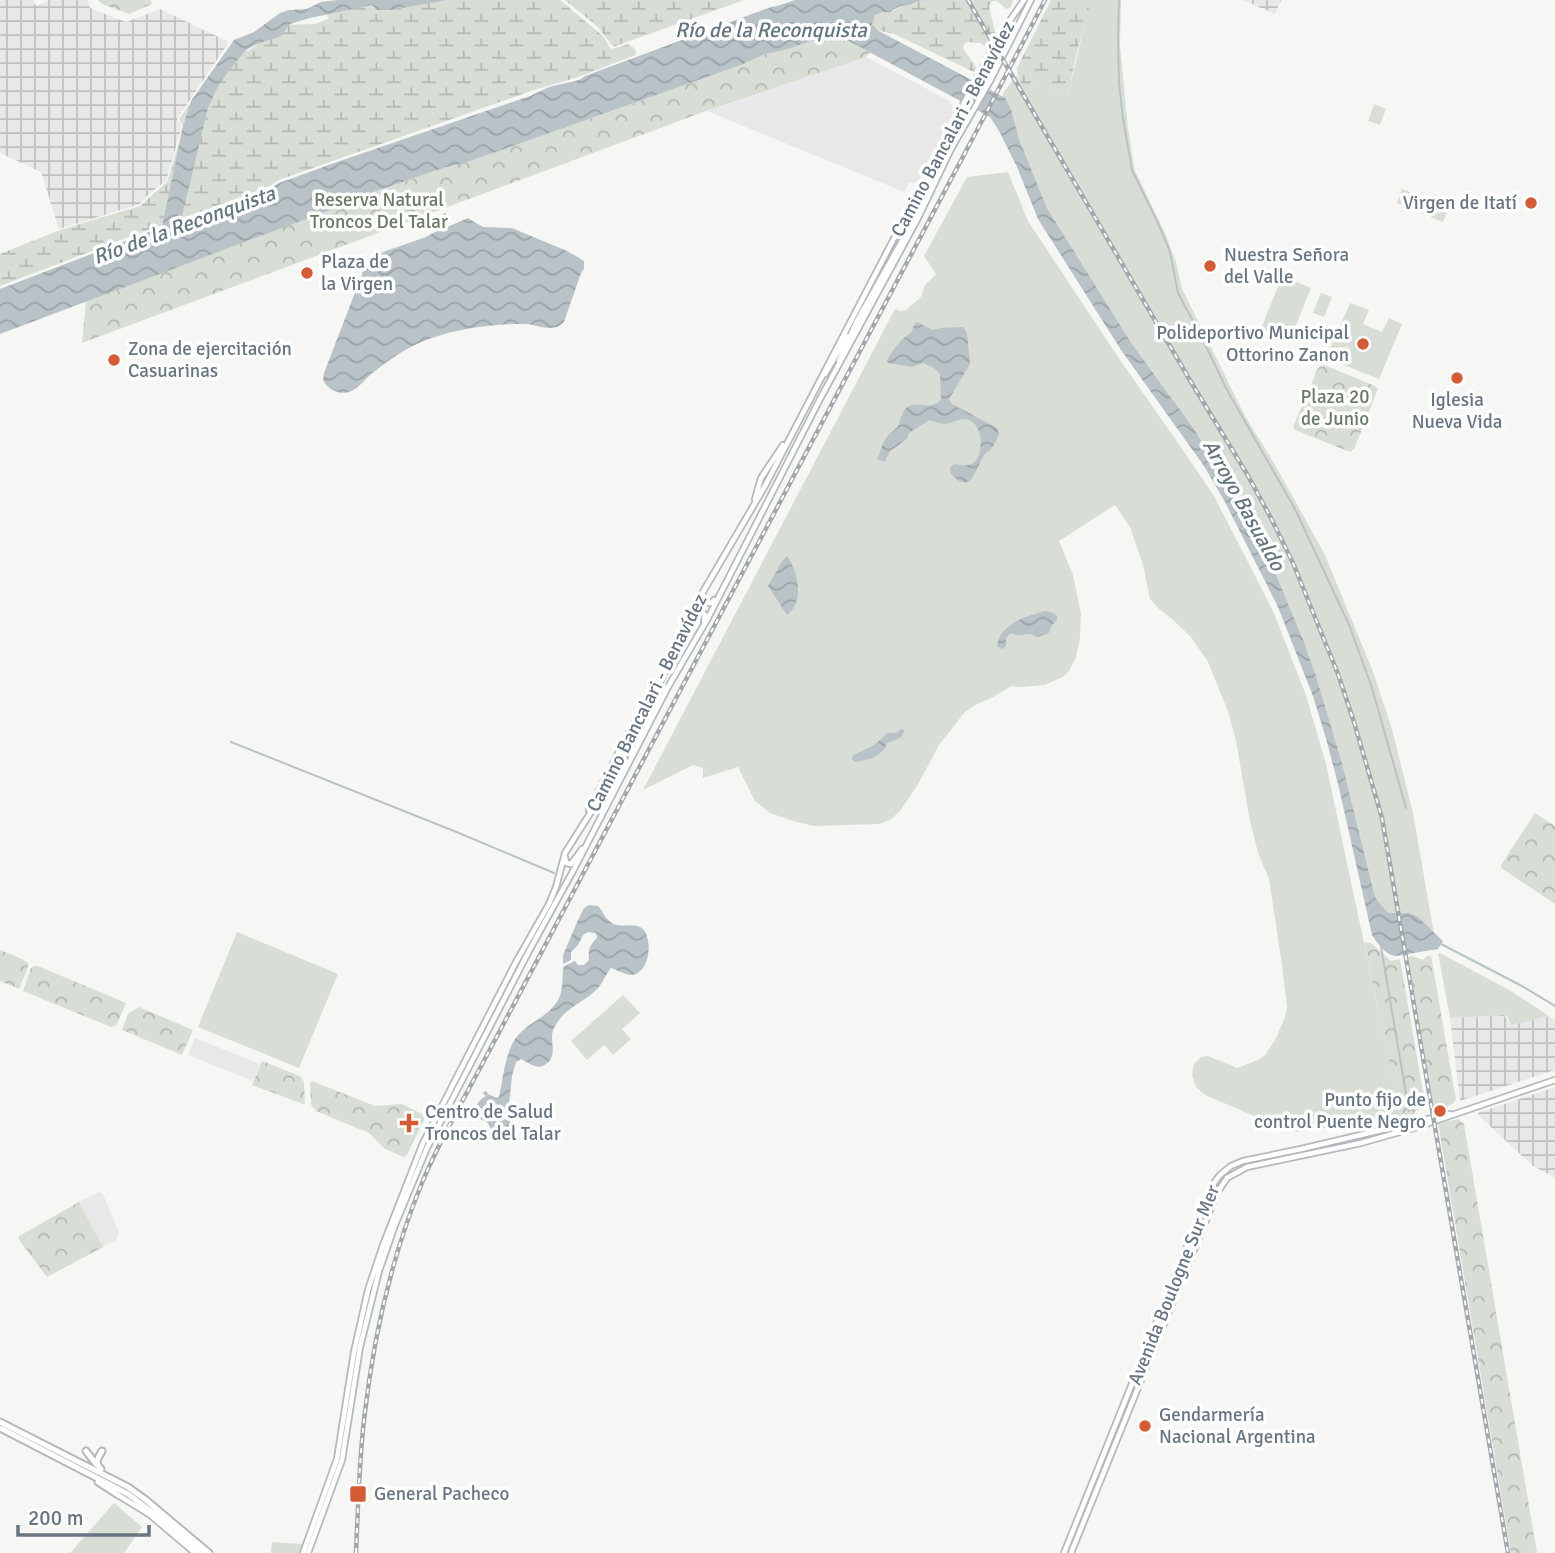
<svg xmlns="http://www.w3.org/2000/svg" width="1555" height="1553" font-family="Signika,sans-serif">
<defs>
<pattern id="industrial-grid" width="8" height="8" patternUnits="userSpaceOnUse" patternTransform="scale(1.75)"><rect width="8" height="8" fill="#e7e8e7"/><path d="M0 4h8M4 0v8" fill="none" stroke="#bfc1c1"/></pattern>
<pattern id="forest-crowns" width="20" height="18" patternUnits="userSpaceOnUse" patternTransform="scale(1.75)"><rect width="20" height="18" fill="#d8ddd5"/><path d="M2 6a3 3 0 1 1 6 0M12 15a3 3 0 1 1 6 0" fill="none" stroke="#b3b8b2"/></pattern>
<pattern id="wetland-marsh" width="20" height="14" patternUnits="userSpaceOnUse" patternTransform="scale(1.75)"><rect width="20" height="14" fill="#d8ddd5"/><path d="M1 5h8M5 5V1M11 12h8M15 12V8" fill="none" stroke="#b3b8b2"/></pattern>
<pattern id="water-waves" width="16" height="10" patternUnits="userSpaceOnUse" patternTransform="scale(1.75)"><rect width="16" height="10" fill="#b9c3c7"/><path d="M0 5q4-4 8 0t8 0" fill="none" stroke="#9aa3a7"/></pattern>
</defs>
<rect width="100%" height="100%" fill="#f6f7f4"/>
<path fill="#e7e8e7" d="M 866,57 L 950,101 L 950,104 L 957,108 L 918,183 L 909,183 L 904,192 L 707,111 Z
M 195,1038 L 260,1064 L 253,1081 L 188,1055 Z
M 99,1192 L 103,1194 L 119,1233 L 116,1240 L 103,1247 L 79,1202 Z"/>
<path fill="url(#industrial-grid)" d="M 0,0 L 33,0 L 36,6 L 49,0 L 88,0 L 90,8 L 126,22 L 160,9 L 229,42 L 177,119 L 182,126 L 166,181 L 150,193 L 140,204 L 59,229 L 41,172 L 0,153 Z
M 1243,0 L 1281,0 L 1275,14 Z
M 1504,1015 L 1511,1025 L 1549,1016 L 1555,1020 L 1555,1070 L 1460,1101 L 1450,1018 Z
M 1555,1087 L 1555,1178 L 1533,1166 L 1478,1115 L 1478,1113 Z"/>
<path fill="#d8ddd5" d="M 1090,0 L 1121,0 L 1120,45 L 1128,129 L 1135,171 L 1165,233 L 1176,262 L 1182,289 L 1245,416 L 1275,465 L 1324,553 L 1372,669 L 1392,729 L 1413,813 L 1434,934 L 1417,916 L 1409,913 L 1390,913 L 1386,911 L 1375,897 L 1342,763 L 1316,676 L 1304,642 L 1275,572 L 1215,463 L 1194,429 L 1130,341 L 1047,208 L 1019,139 L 1011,109 L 1003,97 L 1003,93 L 1017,75 L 1022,85 L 1034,94 L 1034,88 L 1039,85 L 1046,84 L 1065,99 L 1068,96 Z
M 1374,104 L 1386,109 L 1380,125 L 1368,121 Z
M 1008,172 L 1028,221 L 1120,360 L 1176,440 L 1214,496 L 1273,611 L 1306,695 L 1326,764 L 1401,1117 L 1298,1132 L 1287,1130 L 1205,1095 L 1196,1087 L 1192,1075 L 1194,1064 L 1201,1057 L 1208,1056 L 1237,1068 L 1258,1060 L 1266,1054 L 1276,1038 L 1285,1017 L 1287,1007 L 1282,965 L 1269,879 L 1258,853 L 1250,821 L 1236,741 L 1228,711 L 1207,660 L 1190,636 L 1171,618 L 1159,609 L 1150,599 L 1143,565 L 1130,527 L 1115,505 L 1059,541 L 1073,575 L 1081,614 L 1080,638 L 1076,657 L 1069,671 L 1063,677 L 1044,685 L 1021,687 L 1011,686 L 993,697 L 975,705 L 964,713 L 939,745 L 917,786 L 900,811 L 890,820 L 879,824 L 813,826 L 790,820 L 770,813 L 755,801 L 738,767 L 703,778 L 703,768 L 693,765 L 643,790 L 895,309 L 900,311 L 906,310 L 921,297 L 925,285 L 936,274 L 924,256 L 967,177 Z
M 1402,189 L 1449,207 L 1443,222 L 1397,203 Z
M 1282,276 L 1311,288 L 1290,340 L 1261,329 Z
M 1321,293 L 1332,297 L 1324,317 L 1313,313 Z
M 1350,303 L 1369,310 L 1363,324 L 1382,332 L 1389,318 L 1402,324 L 1379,379 L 1326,358 Z
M 237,932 L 338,974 L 299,1068 L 198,1027 Z
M 1438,953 L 1440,953 L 1511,991 L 1549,1016 L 1511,1025 L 1507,1016 L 1504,1015 L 1450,1018 Z
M 623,995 L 640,1013 L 622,1029 L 631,1039 L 613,1055 L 604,1045 L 587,1060 L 571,1041 Z
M 114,1503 L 142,1527 L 124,1553 L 70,1553 Z
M 272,1542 L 303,1544 L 301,1553 L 271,1553 Z"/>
<path fill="url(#forest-crowns)" d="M 98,0 L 151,0 L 152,4 L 129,14 L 102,4 Z
M 834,33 L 870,52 L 866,57 L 706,111 L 82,343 L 86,301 L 353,201 L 365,195 L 443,168 L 465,163 L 741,65 L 765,54 L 785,50 Z
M 1324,365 L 1375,386 L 1378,389 L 1354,449 L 1350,452 L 1295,430 L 1293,427 L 1318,368 Z
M 1535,813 L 1555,826 L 1555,904 L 1501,868 L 1501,865 Z
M 1364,942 L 1371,943 L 1391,961 L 1400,959 L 1425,1103 L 1423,1108 L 1417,1110 L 1411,1117 L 1406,1119 L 1401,1117 Z
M 0,950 L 22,959 L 28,963 L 28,967 L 19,989 L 0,981 Z
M 1431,955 L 1456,1100 C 1452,1107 1441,1107 1434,1106 L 1408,957 L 1412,956 L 1423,960 L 1427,956 Z
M 34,966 L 38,966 L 126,1003 L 116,1026 L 111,1027 L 23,991 L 31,968 Z
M 139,1007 L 193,1030 L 182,1055 L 122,1030 L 128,1014 Z
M 262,1061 L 300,1076 L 304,1082 L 305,1104 L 303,1104 L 252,1085 Z
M 312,1081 L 375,1106 L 402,1104 L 422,1114 L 425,1118 L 407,1155 L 404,1157 L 385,1149 L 369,1133 L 316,1111 L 311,1105 L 310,1083 Z
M 1458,1119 L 1464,1124 L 1537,1553 L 1511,1553 L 1438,1123 Z
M 79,1202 L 103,1247 L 47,1277 L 19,1240 L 19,1236 Z"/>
<path fill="url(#wetland-marsh)" d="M 339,0 L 560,0 L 603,36 L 611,49 L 629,44 L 635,49 L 636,55 L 578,77 L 534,90 L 279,180 L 263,190 L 134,235 L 0,286 L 0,254 L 60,230 L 140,206 L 167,182 L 184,127 L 179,119 L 236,41 L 248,51 L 285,25 L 315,24 L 328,19 L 326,5 Z
M 565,0 L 744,0 L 613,47 L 598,27 Z
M 922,0 L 1013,0 L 1011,7 L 1006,9 L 997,1 L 992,1 L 989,6 L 996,36 L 991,43 L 985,46 L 980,43 L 966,42 L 963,47 C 966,55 972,59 976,67 L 974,72 L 894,34 L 876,30 L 872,24 L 874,15 L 882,12 L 894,11 L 900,6 L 909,5 Z
M 1051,0 L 1090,0 L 1090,4 L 1076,56 L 1068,96 L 1065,100 C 1055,91 1047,80 1034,88 L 1034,101 C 1026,90 1017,81 1017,68 Z"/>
<path fill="url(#water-waves)" d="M 337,0 L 447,0 L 391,10 L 377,10 L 372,5 L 310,18 L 290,24 L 281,36 L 257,44 L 246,50 L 235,63 L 219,84 L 208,108 L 181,220 L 264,192 L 279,183 L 334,163 L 530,96 L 549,87 L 579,80 L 585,76 L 771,7 L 777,6 L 795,0 L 922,0 L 909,5 L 900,6 L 890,12 L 882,12 L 875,15 L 872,24 L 877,30 L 1000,95 L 1005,98 L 1011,109 L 1019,139 L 1047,208 L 1130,341 L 1194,429 L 1215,463 L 1275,572 L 1304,642 L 1316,676 L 1342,763 L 1375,897 L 1386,911 L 1390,913 L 1409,913 L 1417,916 L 1443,941 L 1438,949 L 1396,956 C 1384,954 1379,945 1372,935 L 1339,788 L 1327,742 L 1313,696 L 1278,607 L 1225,502 L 1204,466 L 1121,350 L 1038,219 L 1017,167 L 999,131 L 990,117 L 834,33 L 785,50 L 765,54 L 741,65 L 465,163 L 443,168 L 365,195 L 354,201 L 0,334 L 0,289 L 162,227 L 182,130 L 191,101 L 234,40 L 254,32 L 280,13 L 289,10 L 307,9 L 321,2 Z
M 468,218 L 483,227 L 512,228 L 567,251 L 584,261 L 584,269 L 581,273 L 564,322 C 553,334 537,324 524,324 C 491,324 460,328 429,339 C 409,346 390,359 374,372 C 365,378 359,389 349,392 C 339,395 328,390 323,380 L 324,373 L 366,264 L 377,255 L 386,251 L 426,237 L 433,233 Z
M 917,322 L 933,330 L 941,328 L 963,327 L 967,333 L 970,364 L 949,399 L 952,404 L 997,428 L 999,434 C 997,439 994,445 991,449 C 987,454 986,451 983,457 C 974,472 971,496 950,473 L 950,468 L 954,464 C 959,465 966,466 971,464 C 984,459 984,428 971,421 C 961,416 954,423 945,424 C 940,424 934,421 929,420 L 909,433 L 907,439 L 890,451 L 885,462 L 877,459 C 880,453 882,444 886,438 C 889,433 895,431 898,426 C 901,420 902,409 909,406 C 919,401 929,411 941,400 L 940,374 L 934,368 L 923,363 L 912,367 L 888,363 L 887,361 C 891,351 903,337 912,332 L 913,327 Z
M 787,556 C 798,571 805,602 787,615 L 768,586 L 782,561 Z
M 1045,611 L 1054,613 L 1057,616 L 1057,620 L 1052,625 L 1049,633 L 1037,637 L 1030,634 L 1018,635 L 1010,633 L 1006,638 L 1006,646 L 1002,649 L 997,646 C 1000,624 1026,616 1045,611 Z
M 901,729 L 904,730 C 904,739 894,740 887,743 C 883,756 868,760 856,762 L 852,759 L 853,755 C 866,749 877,746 886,733 L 896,733 Z
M 589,905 L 598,906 C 603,911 605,919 612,923 C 621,929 635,921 643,929 C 653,940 650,973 632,975 C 625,975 617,970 611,968 C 605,975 603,984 595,991 C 581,1004 564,1008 554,1028 C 548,1039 559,1055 546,1064 C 537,1071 530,1063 521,1059 L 516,1062 L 512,1076 L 509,1105 L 513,1123 L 499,1134 L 494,1134 L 487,1122 L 475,1117 C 474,1108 478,1100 486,1096 L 482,1093 L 486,1091 L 488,1094 L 496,1098 L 499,1097 C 503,1079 505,1054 515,1039 C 527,1022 550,1017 559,998 C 564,988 561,977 564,966 L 575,961 L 578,965 L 584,965 L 589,960 C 588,949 590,945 597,938 L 596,933 L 588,932 L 583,935 L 578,945 L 571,952 L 571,960 L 563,964 L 563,955 L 578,920 L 584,908 Z"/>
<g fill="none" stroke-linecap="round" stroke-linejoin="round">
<path stroke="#b9c3c7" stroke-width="2" d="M 1119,0 L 1118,39 L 1119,82 L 1123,119 L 1132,170 L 1157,221 L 1169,249 L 1172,262 L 1178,293 L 1202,338 L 1227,390 L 1295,509 L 1350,627 L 1372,688 L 1406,808
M 437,231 L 437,221 L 445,214
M 231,742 L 459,833 L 554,873
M 1439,943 L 1522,986 L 1555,1006
M 1381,947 L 1409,1111"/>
<defs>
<path id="secondary" d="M 902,232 L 925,194 L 930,182
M 839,361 L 857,321 L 922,205
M 825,374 L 847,336
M 755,499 L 761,478 L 783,445
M 703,595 L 703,600 L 706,603 L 711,603 L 714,600
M 693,616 L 696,612 L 701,611 L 705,615 L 704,621
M 589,810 L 629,732 L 649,698
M 565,857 L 566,863 L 571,864 L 582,849
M 118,1495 L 149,1514 L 195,1553
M 303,1553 L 337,1459 L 354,1352 L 368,1290 L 383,1245 L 423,1143 L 516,962 L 549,904 L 556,887 L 565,853 L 608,785 L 634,737 L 700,597 L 765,486 L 902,223 L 931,178 L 955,120 L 979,74 L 1000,35 L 1024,0
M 308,1553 L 342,1460 L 360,1347 L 379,1271 L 395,1225 L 427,1148 L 529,951 L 573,871 L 668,687 L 708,618 L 820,399 L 918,218 L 951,149 L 990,81 L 1031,0
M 1064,1553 L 1207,1197 L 1214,1183 L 1220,1175 L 1231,1166 L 1243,1161 L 1301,1149 L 1450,1114
M 1071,1553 L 1217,1193 L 1227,1178 L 1247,1167 L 1361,1143 L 1414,1128 L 1555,1080"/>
<path id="primary" d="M 0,1422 L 128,1487 L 146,1500 L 209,1553
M 0,1428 L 128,1494 L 160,1518 L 202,1553
M 86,1451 L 96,1464
M 101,1469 C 94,1463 98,1458 102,1451
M 98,1482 L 118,1495"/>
</defs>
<use href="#secondary" stroke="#b5b9bd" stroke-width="8"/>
<use href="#primary" stroke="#b4b8bb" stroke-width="9"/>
<use href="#secondary" stroke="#fff" stroke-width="4.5"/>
<use href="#primary" stroke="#fff" stroke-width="5"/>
<defs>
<path id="rail" d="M 968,0 L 1191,382 L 1247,474 L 1272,520 L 1293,563 L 1338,674 L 1354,722 L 1382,818 L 1508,1553
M 356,1553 C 358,1509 359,1464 364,1420 C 373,1339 391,1258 422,1183 C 440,1139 465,1097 487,1055 L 984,117 L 1045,0"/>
</defs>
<use href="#rail" stroke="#a2a7ac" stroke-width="4.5"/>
<use href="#rail" stroke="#fff" stroke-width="2" stroke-dasharray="5" stroke-linecap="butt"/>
</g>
<g fill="#d35c37" stroke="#fff" stroke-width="2.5">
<circle cx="1531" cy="203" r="7"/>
<circle cx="1210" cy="266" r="7"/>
<circle cx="307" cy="273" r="7"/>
<circle cx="1363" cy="344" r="7"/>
<circle cx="114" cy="360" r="7"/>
<circle cx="1457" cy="378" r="7"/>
<circle cx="1440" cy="1111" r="7"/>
<path d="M405.5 1112.5h7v7h7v7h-7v7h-7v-7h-7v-7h7z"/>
<circle cx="1145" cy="1426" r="7"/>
<rect x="349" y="1485" width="18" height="18" rx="3.5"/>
</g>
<g text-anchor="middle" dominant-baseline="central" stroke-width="7" stroke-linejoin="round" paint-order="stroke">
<g font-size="19" fill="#687682" stroke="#fff">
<text transform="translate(953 129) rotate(-62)">Camino Bancalari - Benavídez</text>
<text transform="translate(647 703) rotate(-63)">Camino Bancalari - Benavídez</text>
<text transform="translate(1174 1285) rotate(-68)">Avenida Boulogne Sur Mer</text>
</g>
<g font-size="19" fill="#6a7a66" stroke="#fff">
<text x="379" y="200">Reserva Natural<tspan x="379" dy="22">Troncos Del Talar</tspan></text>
<text x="1335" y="397">Plaza 20<tspan x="1335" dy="22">de Junio</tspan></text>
</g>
<g font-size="19" fill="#687682" stroke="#fff" text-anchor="start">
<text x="1517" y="203" text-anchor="end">Virgen de Itatí</text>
<text x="1224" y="255">Nuestra Señora<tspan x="1224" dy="22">del Valle</tspan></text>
<text x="321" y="262">Plaza de<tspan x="321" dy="22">la Virgen</tspan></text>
<text x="1349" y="333" text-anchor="end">Polideportivo Municipal<tspan x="1349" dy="22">Ottorino Zanon</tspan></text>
<text x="128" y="349">Zona de ejercitación<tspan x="128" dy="22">Casuarinas</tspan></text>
<text x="1457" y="400" text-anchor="middle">Iglesia<tspan x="1457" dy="22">Nueva Vida</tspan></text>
<text x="1426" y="1100" text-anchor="end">Punto fijo de<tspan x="1426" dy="22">control Puente Negro</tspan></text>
<text x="425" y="1112">Centro de Salud<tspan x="425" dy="22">Troncos del Talar</tspan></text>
<text x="1159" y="1415">Gendarmería<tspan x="1159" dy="22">Nacional Argentina</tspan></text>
<text x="374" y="1494">General Pacheco</text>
</g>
<g font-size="21" font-style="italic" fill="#64777e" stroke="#fff">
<text x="771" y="30">Río de la Reconquista</text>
<text transform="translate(184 225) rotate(-20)">Río de la Reconquista</text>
<text transform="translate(1244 505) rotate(61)">Arroyo Basualdo</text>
</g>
</g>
<path d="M18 1525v10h131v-10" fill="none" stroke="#687682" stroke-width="3.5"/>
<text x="28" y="1525" font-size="21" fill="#687682" stroke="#ffffff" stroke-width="5" paint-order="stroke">200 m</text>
</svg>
